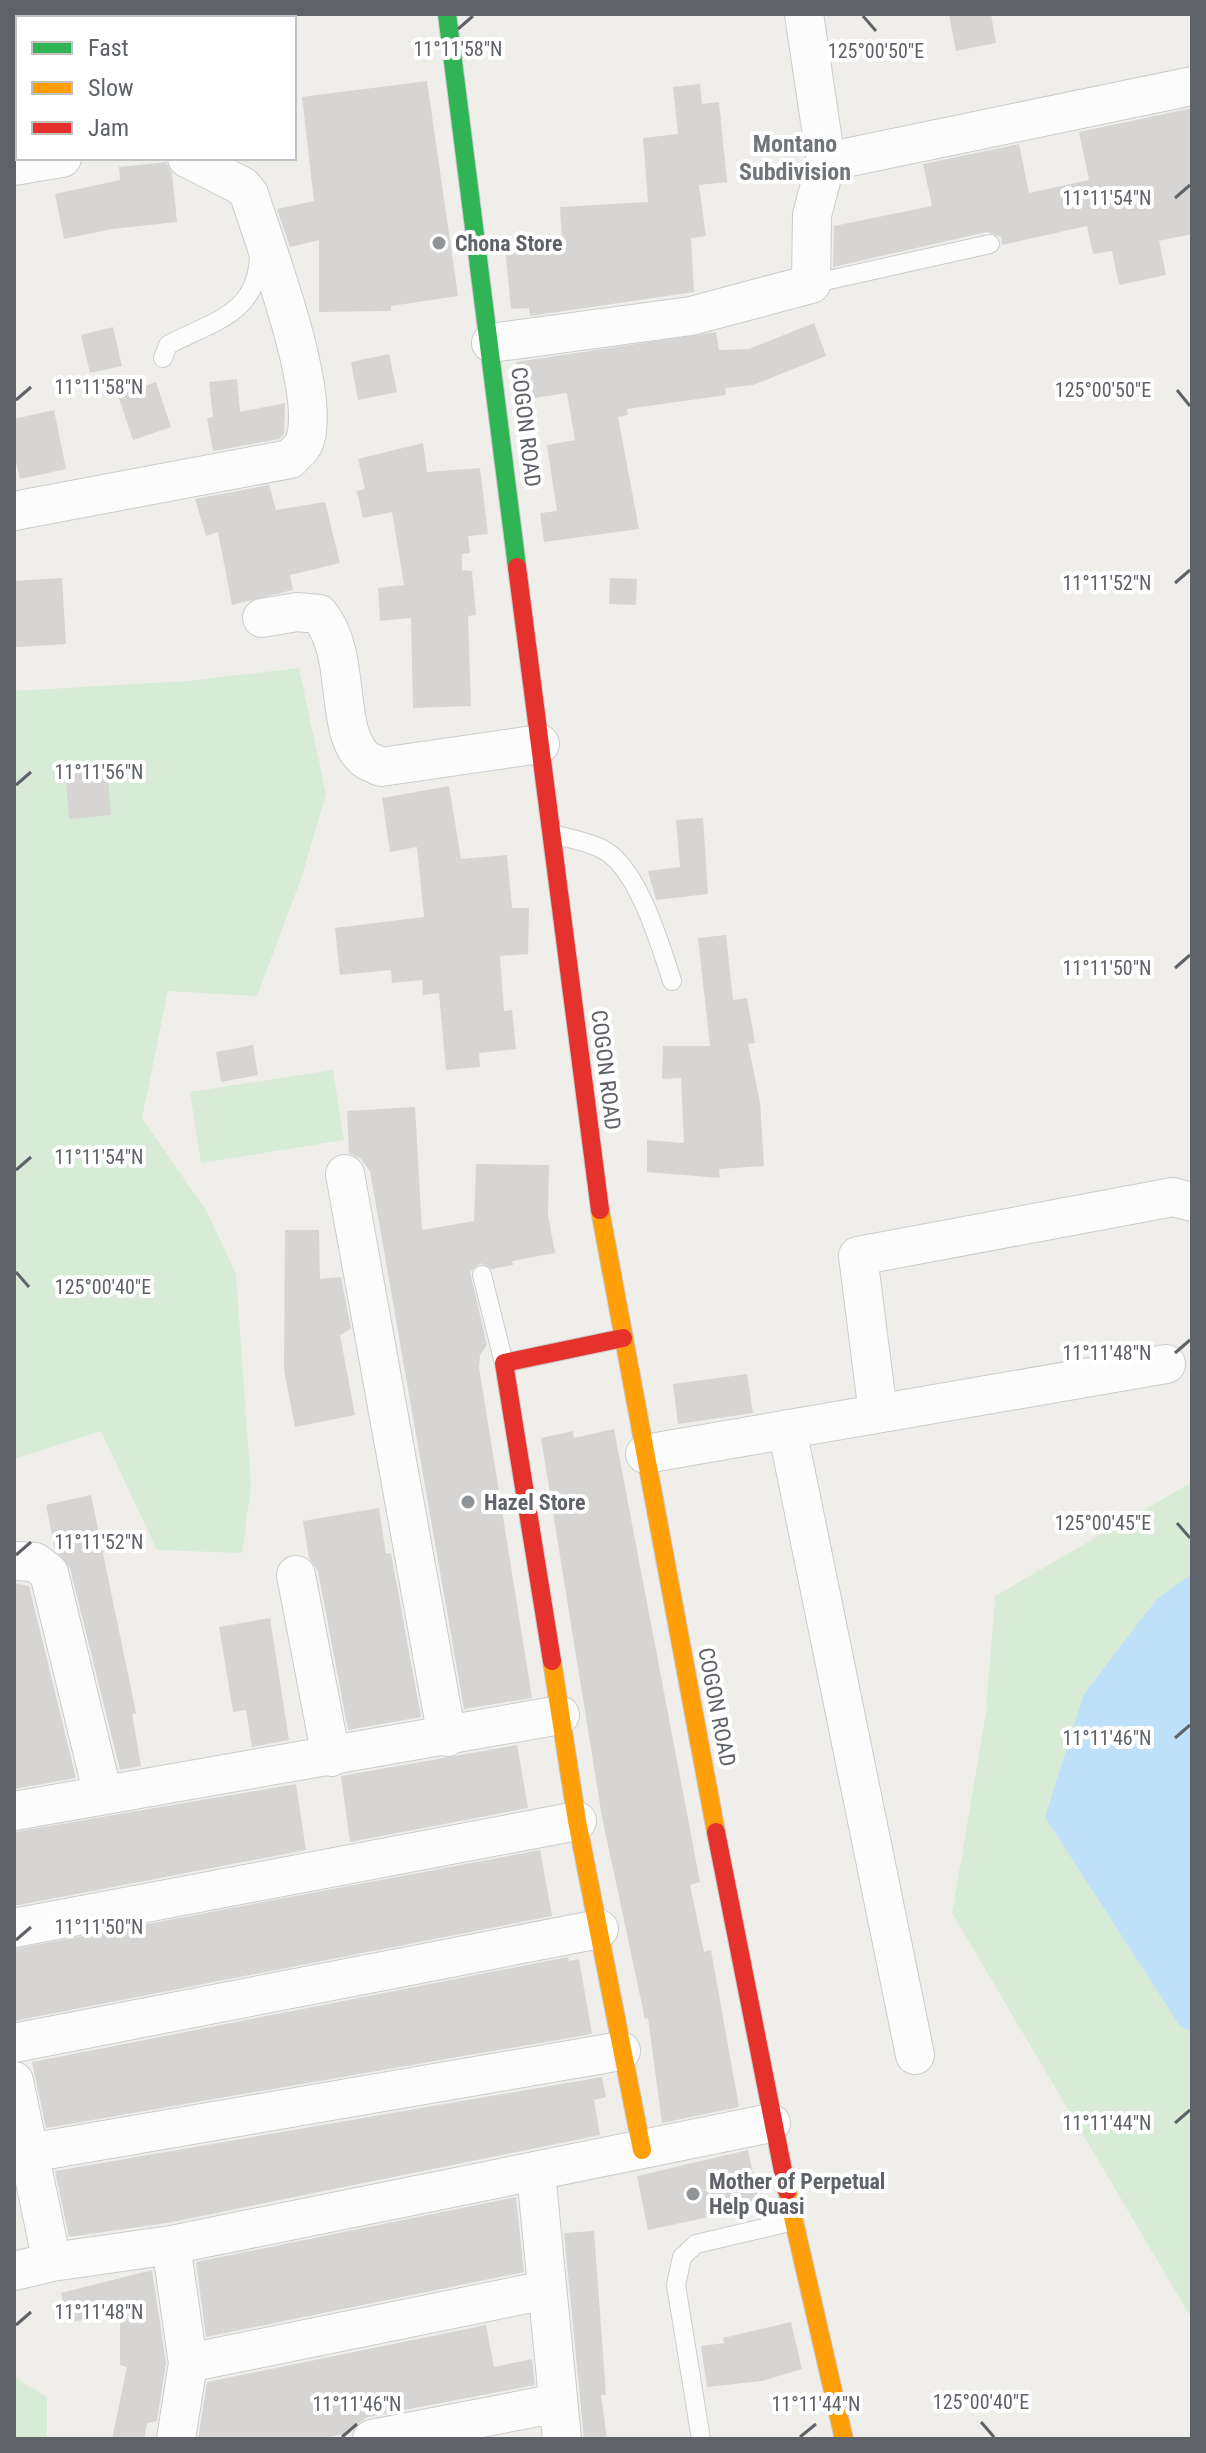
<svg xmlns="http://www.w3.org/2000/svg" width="1206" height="2453" font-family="'Roboto Condensed',sans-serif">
<rect width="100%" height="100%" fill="#efeeea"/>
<path fill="#d8ebd6" d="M 299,668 L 326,794 L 301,879 L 257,996 L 168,991 L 142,1118 L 207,1212 L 236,1274 L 251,1487 L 242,1553 L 157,1550 L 101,1431 L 14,1459 L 14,691 L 187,681 Z
M 333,1070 L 344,1140 L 201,1163 L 190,1092 Z
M 1192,1482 L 1192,2319 L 952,1913 L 986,1713 L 995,1596 Z
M 14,2377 L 47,2397 L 47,2439 L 14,2439 Z"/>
<path fill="#bfe0f9" d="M 1192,1574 L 1192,2032 L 1180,2026 L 1045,1817 L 1084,1694 L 1157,1599 Z"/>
<path fill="#d6d5d3" d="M 949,14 L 991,14 L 996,43 L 956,51 Z
M 427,81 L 458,296 L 391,306 L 391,311 L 319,312 L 319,240 L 290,247 L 277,209 L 314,201 L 302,97 Z
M 700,84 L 702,104 L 719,102 L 727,182 L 699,185 L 706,236 L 691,238 L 694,292 L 530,316 L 529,308 L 511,309 L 505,246 L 562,240 L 560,207 L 648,202 L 643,138 L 678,134 L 673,87 Z
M 1192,108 L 1192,234 L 1159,241 L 1166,275 L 1119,285 L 1112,251 L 1093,254 L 1087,226 L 1002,245 L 1001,237 L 987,232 L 833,267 L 834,226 L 932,206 L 923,164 L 1019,144 L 1029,193 L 1089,180 L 1079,132 Z
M 166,162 L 172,173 L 177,222 L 112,229 L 64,239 L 55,194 L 120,180 L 119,167 Z
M 814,323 L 826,356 L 753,385 L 725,388 L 726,395 L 627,409 L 628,415 L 618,417 L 639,529 L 544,542 L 540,513 L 557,511 L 547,445 L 575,440 L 567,393 L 521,400 L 516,362 L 716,332 L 719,350 L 749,349 Z
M 113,327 L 122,366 L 90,373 L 81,335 Z
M 389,354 L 397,392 L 358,400 L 351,362 Z
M 237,379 L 240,412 L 285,403 L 284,434 L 279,439 L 213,451 L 207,418 L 213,417 L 209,382 Z
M 156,382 L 171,427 L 133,440 L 118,395 Z
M 54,410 L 66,469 L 20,479 L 14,453 L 14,419 Z
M 423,443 L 427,472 L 480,468 L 488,534 L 468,536 L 470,553 L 462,554 L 462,570 L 472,571 L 476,615 L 468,616 L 471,706 L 413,708 L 411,618 L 380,621 L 378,588 L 404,585 L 392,512 L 363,518 L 357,491 L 365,489 L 358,459 Z
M 269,485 L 276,510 L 325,502 L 340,563 L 290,575 L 293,590 L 232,605 L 218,532 L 206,536 L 195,499 Z
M 62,578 L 66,644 L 16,647 L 14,581 Z
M 610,578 L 637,579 L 636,605 L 609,604 Z
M 107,765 L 111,815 L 69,819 L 65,769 Z
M 449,786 L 461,859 L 507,855 L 512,908 L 529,908 L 528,954 L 500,956 L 504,1011 L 512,1010 L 516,1049 L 479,1053 L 480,1067 L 446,1070 L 439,993 L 423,995 L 422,980 L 392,983 L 391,970 L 340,975 L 335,928 L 424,917 L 417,847 L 390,852 L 382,798 Z
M 703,818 L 708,894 L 656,900 L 648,871 L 680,867 L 676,820 Z
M 726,935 L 733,1000 L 747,998 L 755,1043 L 748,1044 L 760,1102 L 764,1166 L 719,1169 L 720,1178 L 647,1172 L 647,1140 L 684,1143 L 681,1078 L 662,1079 L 663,1046 L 710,1046 L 698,938 Z
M 253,1045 L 258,1075 L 221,1082 L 216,1052 Z
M 415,1107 L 422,1230 L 474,1221 L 476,1164 L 549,1165 L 548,1215 L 555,1253 L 512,1261 L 513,1265 L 492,1269 L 480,1263 L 470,1272 L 487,1345 L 480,1355 L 479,1367 L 532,1698 L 464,1709 L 370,1171 L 361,1159 L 349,1153 L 347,1111 Z
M 285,1230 L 319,1230 L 320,1279 L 341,1277 L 351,1329 L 340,1335 L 355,1415 L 295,1427 L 284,1370 Z
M 747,1374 L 753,1413 L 678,1424 L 673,1384 Z
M 614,1429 L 700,1882 L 690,1885 L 704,1952 L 711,1950 L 739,2107 L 662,2123 L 648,2018 L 645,2019 L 602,1817 L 541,1438 L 573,1431 L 574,1438 Z
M 91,1495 L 136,1713 L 132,1714 L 141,1766 L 120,1770 L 70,1568 L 55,1550 L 46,1505 Z
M 379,1508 L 386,1554 L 391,1553 L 421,1717 L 348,1730 L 318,1571 L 309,1558 L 303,1521 Z
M 14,1583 L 29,1586 L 76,1778 L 14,1789 Z
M 270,1618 L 289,1740 L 252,1747 L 246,1710 L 233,1712 L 219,1627 Z
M 517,1745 L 528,1808 L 350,1842 L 341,1776 Z
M 296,1784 L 306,1850 L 14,1906 L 14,1832 Z
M 540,1850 L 552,1916 L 14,2021 L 14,1949 Z
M 568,1957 L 569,1961 L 579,1959 L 592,2034 L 46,2128 L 32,2062 Z
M 602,2077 L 606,2097 L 594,2100 L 600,2135 L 167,2223 L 69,2237 L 55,2171 Z
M 748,2150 L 760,2206 L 648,2230 L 637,2176 Z
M 516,2197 L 524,2272 L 206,2337 L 196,2262 Z
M 594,2231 L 606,2395 L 601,2395 L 607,2439 L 584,2439 L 564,2233 Z
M 152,2270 L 166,2363 L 157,2421 L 147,2423 L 144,2439 L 112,2439 L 127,2367 L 120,2365 L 120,2311 L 68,2323 L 61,2293 Z
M 791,2322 L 802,2369 L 762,2381 L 707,2387 L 701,2346 L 724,2343 L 723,2338 Z
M 486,2325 L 494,2367 L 532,2359 L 535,2385 L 368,2417 L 349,2429 L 350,2433 L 318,2439 L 198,2439 L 207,2382 Z"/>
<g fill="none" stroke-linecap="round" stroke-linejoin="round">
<defs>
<path id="lane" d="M 811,284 L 990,244
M 163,358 L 168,345 C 212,321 258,315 259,255
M 552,834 C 567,838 585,841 600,848 C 637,864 660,944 672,981
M 482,1275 L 504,1363
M 701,2439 L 676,2285 L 682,2257 L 696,2244 L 794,2221"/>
<path id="street" d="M 152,14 L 153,18
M 804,14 L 826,162
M 14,166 L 62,158
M 491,343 L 691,316 L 811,284 L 812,215 L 826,162 L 1192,86
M 14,511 L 290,459 C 295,453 303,448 305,440 C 321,390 266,248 249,194 L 242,186 L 187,158
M 262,618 L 297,612 L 319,614 C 353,655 333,730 364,758 C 368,762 376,764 381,767 L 540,744
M 345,1174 L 447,1737
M 878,1413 L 858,1256 L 1173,1197 L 1192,1202
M 787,1429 L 915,2055
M 645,1454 L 1166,1364
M 14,1561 L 35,1562 L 49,1573 L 103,1795
M 296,1575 L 331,1757
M 14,1811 L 560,1715
M 14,1928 L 577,1821
M 14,2043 L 599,1929
M 14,2081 L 52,2262
M 29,2153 L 621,2051
M 536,2173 L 562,2439
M 171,2245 L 188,2363 L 176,2439
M 14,2271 L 52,2262 L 171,2245 L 771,2123
M 188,2363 L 546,2290
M 372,2439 L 558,2403"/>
<path id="fast" d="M 447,14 L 517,567"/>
<path id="slow" d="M 600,1210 L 716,1832
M 552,1661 L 577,1821 L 642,2150
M 787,2191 L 844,2439"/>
<path id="jam" d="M 517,567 L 600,1210
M 552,1661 L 504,1363 L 623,1338
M 716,1832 L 787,2191"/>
</defs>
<use href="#lane" stroke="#cbcccc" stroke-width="20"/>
<use href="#street" stroke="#cbcccc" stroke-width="40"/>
<use href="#fast" stroke="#cacacb" stroke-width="20"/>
<use href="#slow" stroke="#cacacb" stroke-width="20"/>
<use href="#jam" stroke="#cacacb" stroke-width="20"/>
<use href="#lane" stroke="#fdfcfc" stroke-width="18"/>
<use href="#street" stroke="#fdfcfc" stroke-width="38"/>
<use href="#fast" stroke="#30b455" stroke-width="18"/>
<use href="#slow" stroke="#ff9f0a" stroke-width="18"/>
<use href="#jam" stroke="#e5322d" stroke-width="18"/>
</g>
<path fill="none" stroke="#5f6368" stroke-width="3" d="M 863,16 L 876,31M 458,29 L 473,16M 1175,198 L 1190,185M 1177,390 L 1190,406M 16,400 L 31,387M 1175,583 L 1190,570M 16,785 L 31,772M 1175,968 L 1190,955M 16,1170 L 31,1157M 16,1272 L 29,1287M 1175,1353 L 1190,1340M 1177,1523 L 1190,1538M 16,1555 L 31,1542M 1175,1738 L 1190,1725M 16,1940 L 31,1927M 1175,2123 L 1190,2110M 16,2325 L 31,2312M 981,2422 L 994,2437M 342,2437 L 357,2424M 800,2437 L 816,2424"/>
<g fill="#919496" stroke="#fff" stroke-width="3">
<circle cx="439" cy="243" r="8"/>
<circle cx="468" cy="1502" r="8"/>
<circle cx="693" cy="2194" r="8"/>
</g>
<g text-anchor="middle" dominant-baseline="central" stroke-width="8" stroke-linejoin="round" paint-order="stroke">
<g font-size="22" font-weight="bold" fill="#5f6368" stroke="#fff" text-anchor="start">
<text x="455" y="243">Chona Store</text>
<text x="484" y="1502">Hazel Store</text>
<text x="709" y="2181">Mother of Perpetual<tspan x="709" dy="25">Help Quasi</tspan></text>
</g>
<g font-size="22" fill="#5f6368" stroke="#fff">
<text transform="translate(526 427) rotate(83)">COGON ROAD</text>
<text transform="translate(606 1070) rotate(83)">COGON ROAD</text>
<text transform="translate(717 1707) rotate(79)">COGON ROAD</text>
</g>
<g font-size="24" font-weight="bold" fill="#70757a" stroke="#fff">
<text x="795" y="144">Montano<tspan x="795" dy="28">Subdivision</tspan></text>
</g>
</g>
<g font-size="20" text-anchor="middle" fill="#5f6368" stroke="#fff" stroke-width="8" stroke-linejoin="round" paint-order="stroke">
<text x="458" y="56">11°11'58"N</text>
<text x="876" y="58">125°00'50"E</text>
<text x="1107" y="205">11°11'54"N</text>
<text x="99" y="394">11°11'58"N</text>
<text x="1103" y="397">125°00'50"E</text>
<text x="1107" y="590">11°11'52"N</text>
<text x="99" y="779">11°11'56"N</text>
<text x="1107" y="975">11°11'50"N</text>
<text x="99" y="1164">11°11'54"N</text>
<text x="103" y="1294">125°00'40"E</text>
<text x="1107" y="1360">11°11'48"N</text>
<text x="1103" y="1530">125°00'45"E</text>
<text x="99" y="1549">11°11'52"N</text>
<text x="1107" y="1745">11°11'46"N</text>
<text x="99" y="1934">11°11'50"N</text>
<text x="1107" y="2130">11°11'44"N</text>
<text x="99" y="2319">11°11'48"N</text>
<text x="981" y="2409">125°00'40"E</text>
<text x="357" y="2411">11°11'46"N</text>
<text x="816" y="2411">11°11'44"N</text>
</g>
<rect width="1206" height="2453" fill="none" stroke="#5f6368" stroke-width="32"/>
<rect x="16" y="16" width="280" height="144" fill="#ffffff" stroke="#bfc1c3" stroke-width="2"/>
<rect x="32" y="42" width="40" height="12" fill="#30b455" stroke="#bfc1c3" stroke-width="2"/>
<text x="88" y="56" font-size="24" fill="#5f6368">Fast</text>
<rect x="32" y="82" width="40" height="12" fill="#ff9f0a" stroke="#bfc1c3" stroke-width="2"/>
<text x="88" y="96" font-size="24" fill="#5f6368">Slow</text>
<rect x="32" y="122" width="40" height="12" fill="#e5322d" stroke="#bfc1c3" stroke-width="2"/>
<text x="88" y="136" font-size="24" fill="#5f6368">Jam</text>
</svg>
